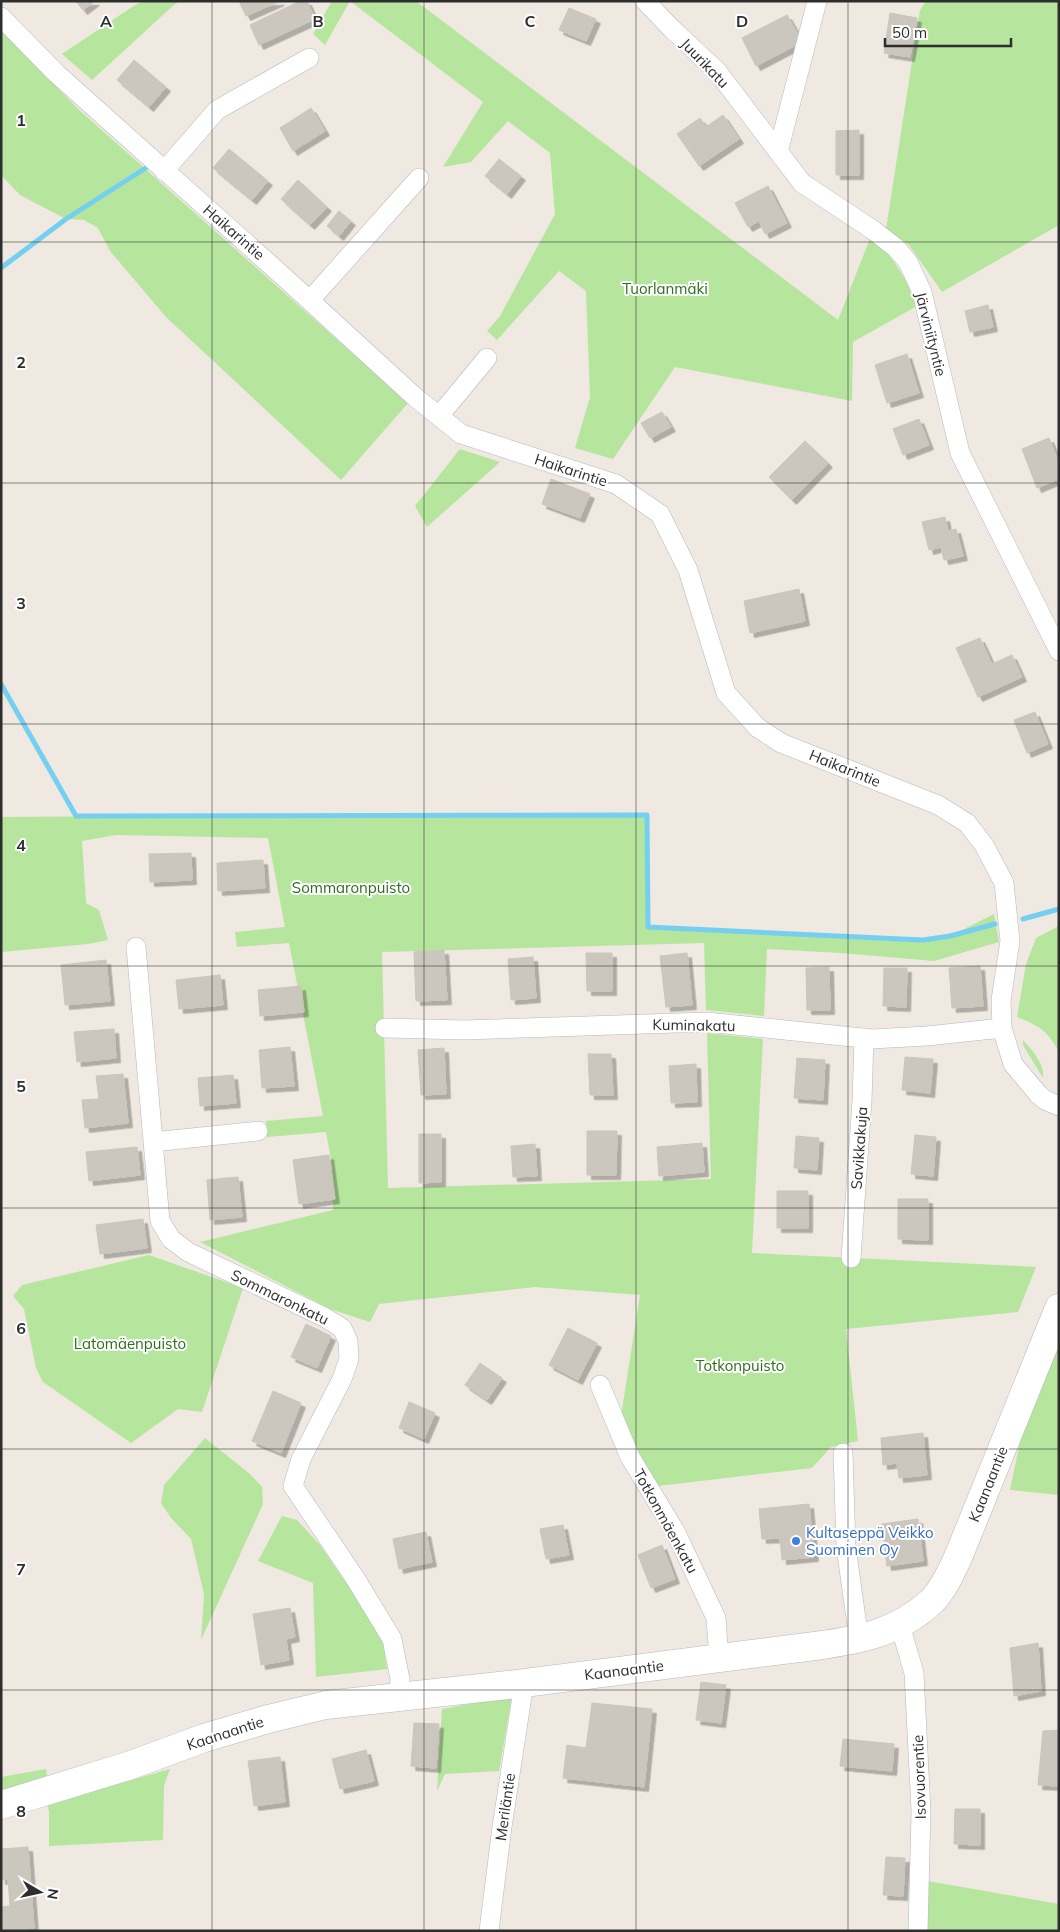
<svg xmlns="http://www.w3.org/2000/svg" width="1060" height="1932" font-family="Mulish,sans-serif">
<defs>
<filter id="shadow"><feDropShadow dx="4.5" dy="4.5" stdDeviation="0" flood-color="#0004"/></filter>
</defs>
<rect width="100%" height="100%" fill="#efe9e1"/>
<path fill="#b6e59e" d="M 144,1 L 181,1 L 175,4 L 92,80 L 62,54 L 135,5 Z
M 332,1 L 416,1 L 838,320 L 871,236 C 894,258 905,276 917,306 L 853,342 L 852,401 L 675,367 L 613,459 L 575,448 L 590,397 L 586,291 L 559,271 L 497,340 L 487,331 L 500,316 L 555,214 L 550,153 L 508,121 L 471,162 L 443,167 L 483,102 L 350,1 L 325,45 L 313,34 Z
M 926,1 L 1059,1 L 1059,225 L 942,292 L 909,245 L 886,229 L 920,10 Z
M 1,29 L 77,108 L 408,403 L 341,480 L 166,317 L 110,251 L 98,228 L 84,220 L 66,219 L 20,195 L 1,175 Z
M 460,449 L 500,462 L 427,527 L 415,506 Z
M 281,815 L 647,815 L 649,927 L 923,940 L 950,936 L 994,914 L 999,942 L 934,961 L 841,953 L 767,949 L 764,1016 L 706,1010 L 704,943 L 382,952 L 388,1188 L 711,1179 L 707,1033 L 763,1039 L 752,1253 L 1036,1267 L 1018,1312 L 846,1329 L 858,1441 L 831,1447 L 812,1468 L 658,1486 L 619,1429 L 640,1295 L 535,1287 L 379,1304 L 370,1322 L 330,1309 L 200,1242 L 333,1210 L 332,1165 L 326,1132 L 267,1137 L 266,1121 L 323,1116 L 289,943 L 237,947 L 235,932 L 285,927 L 268,838 L 116,835 L 82,841 L 86,903 L 99,910 L 108,940 L 88,944 L 1,952 L 1,817 Z
M 1059,926 L 1059,1051 C 1046,1030 1040,1026 1017,1017 L 1026,964 L 1036,938 Z
M 1023,1040 C 1032,1050 1045,1064 1043,1078 L 1023,1045 Z
M 149,1255 L 243,1288 L 202,1412 L 178,1409 L 131,1443 L 43,1382 L 36,1368 L 24,1309 L 13,1296 L 22,1285 Z
M 1059,1346 L 1059,1495 L 1010,1490 L 1026,1413 Z
M 205,1438 L 250,1474 L 262,1487 L 263,1504 L 201,1640 L 204,1594 L 191,1539 L 171,1518 L 161,1503 L 164,1485 Z
M 282,1516 L 297,1520 L 320,1545 L 359,1602 L 382,1637 L 387,1669 L 316,1677 L 313,1583 L 258,1561 Z
M 512,1696 L 499,1771 L 445,1774 L 437,1791 L 442,1709 Z
M 46,1769 L 49,1791 L 1,1805 L 1,1777 Z
M 170,1769 L 164,1786 L 163,1840 L 49,1846 L 49,1811 L 47,1804 Z
M 927,1881 L 1059,1904 L 1059,1931 L 925,1931 Z"/>
<g fill="none" stroke-linecap="round" stroke-linejoin="round">
<path stroke="#75cff0" stroke-width="5" d="M 1,268 L 66,219 L 152,164
M 1,684 L 76,816 L 647,815 L 648,927 L 923,940 L 950,936 L 995,924
M 1023,919 L 1059,909"/>
</g>
<path fill="#cbc7bf" stroke="#cbc5ba" filter="url(#shadow)" d="M 76,1 L 95,1 L 83,10 Z
M 239,1 L 280,1 L 246,16 Z
M 300,1 L 307,1 L 315,19 L 259,45 L 250,25 Z
M 569,8 L 596,19 L 586,41 L 559,30 Z
M 890,13 L 917,18 L 910,57 L 884,53 Z
M 787,15 L 802,42 L 756,66 L 742,38 Z
M 134,60 L 166,87 L 149,107 L 117,80 Z
M 311,108 L 325,131 L 293,151 L 280,128 Z
M 723,115 L 739,139 L 699,166 L 677,134 L 700,118 L 706,127 Z
M 859,130 L 859,175 L 836,175 L 836,131 Z
M 229,149 L 268,181 L 252,200 L 213,168 Z
M 499,159 L 521,176 L 507,194 L 485,176 Z
M 298,180 L 327,207 L 310,225 L 281,199 Z
M 768,186 L 787,223 L 765,234 L 759,221 L 748,227 L 735,203 Z
M 339,211 L 351,221 L 339,236 L 327,226 Z
M 988,305 L 993,327 L 970,332 L 965,311 Z
M 907,354 L 919,393 L 887,403 L 875,365 Z
M 662,412 L 671,427 L 650,438 L 641,423 Z
M 919,419 L 929,445 L 903,455 L 893,429 Z
M 1049,438 L 1059,463 L 1059,479 L 1037,488 L 1022,449 Z
M 805,441 L 828,463 L 792,500 L 769,477 Z
M 551,479 L 590,494 L 580,518 L 542,504 Z
M 945,517 L 948,531 L 956,529 L 963,556 L 944,560 L 941,547 L 929,550 L 922,522 Z
M 799,589 L 805,621 L 750,633 L 744,601 Z
M 980,638 L 992,664 L 1012,655 L 1022,677 L 978,697 L 956,648 Z
M 1035,712 L 1048,744 L 1027,753 L 1014,720 Z
M 191,853 L 192,880 L 150,882 L 149,854 Z
M 263,860 L 265,888 L 218,891 L 217,863 Z
M 444,950 L 447,1000 L 416,1001 L 414,952 Z
M 586,953 L 612,953 L 612,991 L 587,991 Z
M 687,953 L 692,1005 L 666,1007 L 660,956 Z
M 533,957 L 536,998 L 511,1000 L 508,959 Z
M 106,960 L 110,1001 L 65,1005 L 61,965 Z
M 980,966 L 983,1006 L 952,1008 L 949,968 Z
M 829,967 L 830,1010 L 807,1010 L 806,968 Z
M 884,968 L 907,968 L 906,1007 L 883,1006 Z
M 220,975 L 223,1005 L 179,1009 L 176,980 Z
M 301,986 L 304,1012 L 260,1016 L 258,990 Z
M 114,1029 L 116,1058 L 77,1062 L 74,1032 Z
M 290,1047 L 294,1086 L 262,1088 L 259,1050 Z
M 444,1048 L 446,1094 L 421,1095 L 418,1050 Z
M 588,1054 L 611,1054 L 613,1095 L 590,1095 Z
M 905,1057 L 933,1059 L 930,1093 L 902,1090 Z
M 797,1058 L 825,1060 L 823,1100 L 794,1098 Z
M 696,1064 L 697,1102 L 671,1103 L 669,1066 Z
M 123,1074 L 128,1123 L 85,1128 L 82,1100 L 99,1099 L 96,1076 Z
M 233,1075 L 236,1103 L 200,1106 L 198,1078 Z
M 587,1131 L 617,1131 L 616,1175 L 587,1175 Z
M 419,1134 L 441,1134 L 441,1182 L 419,1183 Z
M 915,1135 L 936,1137 L 933,1176 L 911,1174 Z
M 796,1136 L 819,1138 L 817,1170 L 794,1168 Z
M 702,1143 L 704,1172 L 659,1176 L 657,1147 Z
M 535,1144 L 537,1176 L 513,1177 L 511,1146 Z
M 137,1147 L 140,1175 L 89,1181 L 86,1152 Z
M 329,1155 L 335,1199 L 299,1204 L 293,1160 Z
M 238,1177 L 242,1217 L 210,1220 L 207,1180 Z
M 777,1191 L 808,1191 L 808,1228 L 777,1228 Z
M 898,1199 L 928,1199 L 928,1240 L 898,1239 Z
M 143,1219 L 147,1248 L 100,1254 L 96,1225 Z
M 306,1324 L 331,1336 L 317,1368 L 291,1357 Z
M 568,1328 L 597,1343 L 578,1380 L 549,1365 Z
M 480,1363 L 502,1378 L 487,1400 L 465,1385 Z
M 273,1391 L 301,1403 L 281,1453 L 252,1441 Z
M 409,1402 L 435,1413 L 424,1439 L 399,1428 Z
M 923,1433 L 927,1475 L 899,1478 L 897,1463 L 883,1465 L 881,1438 Z
M 809,1504 L 814,1557 L 782,1560 L 780,1538 L 762,1539 L 759,1509 Z
M 918,1519 L 923,1561 L 887,1566 L 882,1524 Z
M 563,1525 L 569,1555 L 546,1559 L 540,1529 Z
M 426,1532 L 432,1562 L 399,1569 L 393,1539 Z
M 662,1545 L 675,1579 L 651,1588 L 638,1555 Z
M 290,1608 L 295,1637 L 286,1639 L 289,1660 L 261,1665 L 253,1614 Z
M 1038,1643 L 1041,1691 L 1014,1696 L 1010,1648 Z
M 701,1682 L 726,1685 L 721,1723 L 696,1720 Z
M 592,1703 L 652,1709 L 644,1787 L 563,1778 L 567,1745 L 586,1748 Z
M 414,1723 L 439,1724 L 436,1768 L 411,1766 Z
M 1059,1730 L 1059,1786 L 1038,1785 L 1043,1731 Z
M 843,1739 L 894,1744 L 892,1771 L 840,1766 Z
M 366,1750 L 374,1781 L 340,1789 L 332,1759 Z
M 280,1757 L 285,1802 L 254,1806 L 248,1761 Z
M 955,1809 L 980,1809 L 980,1845 L 954,1844 Z
M 28,1847 L 34,1928 L 1,1931 L 1,1907 L 10,1906 L 8,1879 L 1,1880 L 1,1849 Z
M 886,1857 L 905,1858 L 903,1896 L 883,1895 Z"/>
<g fill="none" stroke-linecap="round" stroke-linejoin="round">
<defs>
<path id="street" d="M 645,1 L 672,29 L 717,71 L 802,183 L 873,230 L 896,248 L 908,262 L 922,292 L 960,453 L 1059,651
M 1,17 L 57,74 L 285,278 L 415,397 L 461,434 L 616,484 L 660,514 L 688,570 L 726,693 L 758,728 L 781,743 L 938,805 L 967,823 L 984,845 L 1004,883 L 1010,941 L 1001,1000 L 1002,1028 L 1013,1064 L 1038,1094 L 1045,1100 L 1059,1106
M 778,152 L 817,1
M 164,171 L 217,110 L 309,58
M 310,300 L 419,178
M 439,416 L 487,358
M 136,947 L 160,1221 L 171,1239 L 188,1252 L 324,1317 L 342,1328 L 348,1341 L 349,1359 L 342,1379 L 301,1459 L 293,1486 L 355,1578 L 392,1639 L 400,1679 L 399,1696
M 385,1028 L 465,1030 L 707,1022 L 872,1039 L 927,1036 L 1002,1028
M 153,1142 L 258,1131
M 851,1258 L 862,1101 L 864,1038
M 600,1385 L 630,1457 L 676,1533 L 716,1618 L 719,1659
M 843,1453 L 846,1547 L 859,1640
M 900,1625 L 914,1673 L 921,1811 L 918,1931
M 489,1931 L 502,1827 L 524,1683"/>
<path id="secondary" d="M 1,1805 L 131,1765 L 204,1738 L 268,1719 L 326,1705 L 508,1685 L 815,1646 C 859,1640 898,1633 932,1601 C 944,1589 952,1570 959,1555 L 1059,1308"/>
</defs>
<use href="#street" stroke="#b4b7c1" stroke-width="20"/>
<use href="#secondary" stroke="#b4b7c1" stroke-width="29"/>
<use href="#street" stroke="#fff" stroke-width="19"/>
<use href="#secondary" stroke="#fff" stroke-width="28"/>
</g>
<path fill="none" stroke="#2e2e2e" stroke-width="1" stroke-opacity="0.55" d="M 212,1 L 212,1931M 424,1 L 424,1931M 636,1 L 636,1931M 848,1 L 848,1931M 1,242 L 1059,242M 1,483 L 1059,483M 1,724 L 1059,724M 1,966 L 1059,966M 1,1208 L 1059,1208M 1,1449 L 1059,1449M 1,1690 L 1059,1690"/>
<circle fill="#3f7fe0" stroke="#fff" stroke-width="2" cx="796" cy="1541" r="5"/>
<g text-anchor="middle" dominant-baseline="central" stroke-width="4" stroke-linejoin="round" paint-order="stroke">
<g font-size="15" fill="#2e2e2e" stroke="#fff">
<text transform="translate(705 63) rotate(46)">Juurikatu</text>
<text transform="translate(234 232) rotate(41)">Haikarintie</text>
<text transform="translate(931 334) rotate(76)">Järviniityntie</text>
<text transform="translate(571 470) rotate(18)">Haikarintie</text>
<text transform="translate(845 768) rotate(22)">Haikarintie</text>
<text transform="translate(694 1025) rotate(1)">Kuminakatu</text>
<text transform="translate(859 1148) rotate(-86)">Savikkakuja</text>
<text transform="translate(280 1297) rotate(26)">Sommaronkatu</text>
<text transform="translate(988 1484) rotate(-68)">Kaanaantie</text>
<text transform="translate(666 1521) rotate(61)">Totkonmäenkatu</text>
<text transform="translate(624 1670) rotate(-7)">Kaanaantie</text>
<text transform="translate(225 1733) rotate(-18)">Kaanaantie</text>
<text transform="translate(919 1777) rotate(-92)">Isovuorentie</text>
<text transform="translate(505 1807) rotate(-82)">Meriläntie</text>
</g>
<g font-size="15" fill="#2c6e1b" stroke="#fff">
<text x="665" y="288">Tuorlanmäki</text>
<text x="351" y="887">Sommaronpuisto</text>
<text x="130" y="1343">Latomäenpuisto</text>
<text x="740" y="1365">Totkonpuisto</text>
</g>
<g font-size="15" fill="#366cbe" stroke="#fff" text-anchor="start">
<text x="806" y="1532">Kultaseppä Veikko<tspan x="806" dy="17">Suominen Oy</tspan></text>
</g>
</g>
<g font-size="16" text-anchor="middle" font-weight="bold" fill="#2e2e2e" stroke="#fff" stroke-width="4" stroke-linejoin="round" paint-order="stroke">
<text x="106" y="27">A</text>
<text x="318" y="27">B</text>
<text x="530" y="27">C</text>
<text x="742" y="27">D</text>
<text x="21" y="126">1</text>
<text x="21" y="368">2</text>
<text x="21" y="609">3</text>
<text x="21" y="851">4</text>
<text x="21" y="1092">5</text>
<text x="21" y="1334">6</text>
<text x="21" y="1575">7</text>
<text x="21" y="1817">8</text>
</g>
<rect width="1060" height="1932" fill="none" stroke="#2e2e2e" stroke-width="5"/>
<g transform="translate(40 1892) rotate(99)" stroke="#ffffff" stroke-width="4" paint-order="stroke">
<path d="M0-4L9 19L0 12L-9 19Z" fill="#2e2e2e"/>
<text y="-8" font-size="14" font-weight="bold" text-anchor="middle" fill="#2e2e2e">N</text>
</g>
<path d="M885 38v8h126v-8" fill="none" stroke="#2e2e2e" stroke-width="2.5"/>
<text x="892" y="38" font-size="15" fill="#2e2e2e" stroke="#ffffff" stroke-width="4" paint-order="stroke">50 m</text>
</svg>
